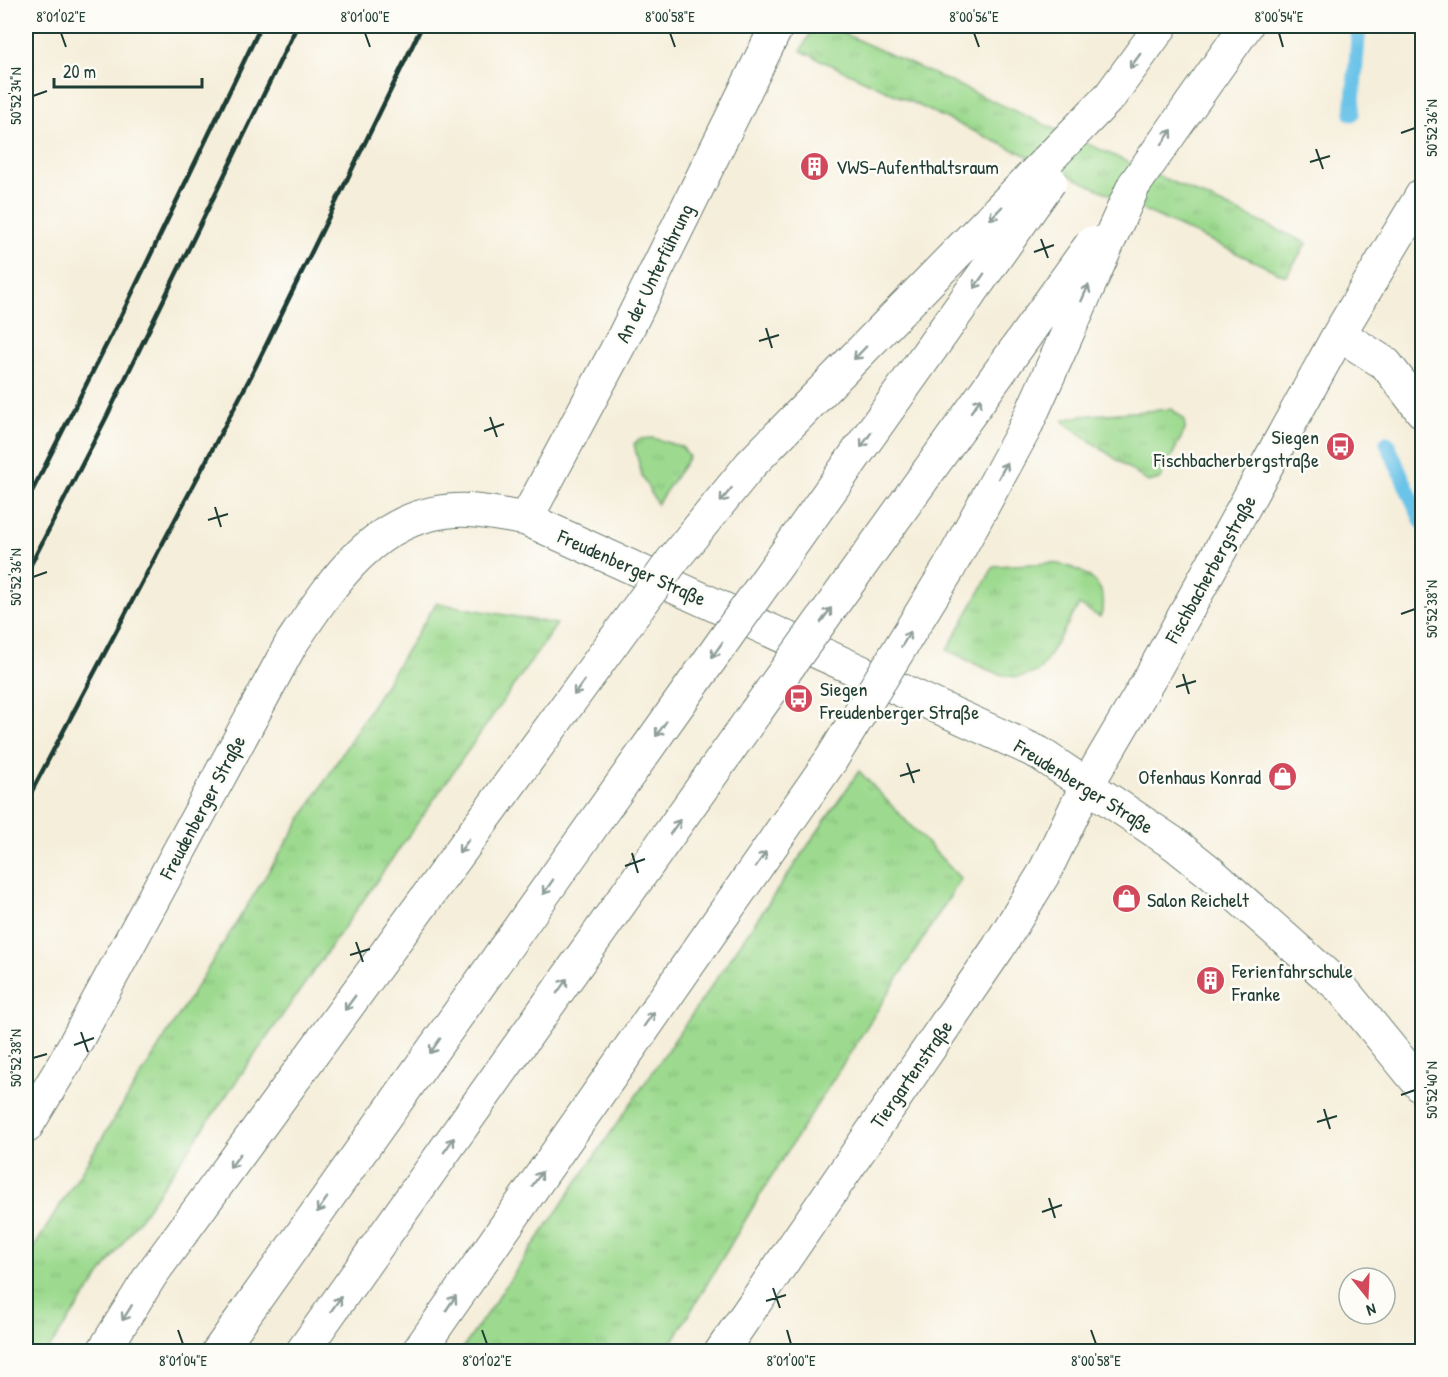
<svg xmlns="http://www.w3.org/2000/svg" width="1448" height="1377" font-family="'Patrick Hand',sans-serif">
<defs>
<pattern id="grass-tufts" width="24" height="20" patternUnits="userSpaceOnUse" patternTransform="scale(1.5)"><rect width="24" height="20" fill="#9dda8f"/><path d="M3 7l-1-3M5 7V3M7 7l1-3M15 17l-1-3M17 17v-4M19 17l1-3" fill="none" stroke="#87bc7c"/></pattern>
</defs>
<rect width="100%" height="100%" fill="#fdfcf7"/>
<filter id="ink" filterUnits="userSpaceOnUse"><feTurbulence type="fractalNoise" baseFrequency=".0167" numOctaves="2"/><feDisplacementMap in="SourceGraphic" scale="12" xChannelSelector="R" yChannelSelector="G"/><feConvolveMatrix kernelMatrix="1 2 1 2 8 2 1 2 1" color-interpolation-filters="sRGB"/></filter>
<filter id="wash" filterUnits="userSpaceOnUse"><feTurbulence type="fractalNoise" baseFrequency=".008" numOctaves="4" result="noise"/><feDisplacementMap in="SourceGraphic" scale="24" xChannelSelector="R" yChannelSelector="G"/><feGaussianBlur stdDeviation="1.35" result="paint"/><feColorMatrix in="noise" values="0 0 0 0 0 0 0 0 0 0 0 0 0 0 0 0 0 1.4 0 .05"/><feComposite in="paint" operator="in"/></filter>
<g filter="url(#wash)">
<rect width="100%" height="100%" fill="#f5eeda"/>
<path fill="url(#grass-tufts)" stroke="#5e8c62" stroke-width="1.5" d="M 814,26 L 827,26 L 1307,243 L 1286,276 L 801,51 Z
M 1172,409 L 1185,420 L 1185,430 L 1160,479 L 1148,482 L 1065,423 L 1064,420 L 1080,416 Z
M 653,438 L 682,447 L 689,457 L 657,504 L 642,476 L 634,444 L 639,439 Z
M 1052,563 C 1081,567 1114,584 1100,617 L 1079,605 L 1041,669 C 1012,690 976,663 947,650 L 994,566 Z
M 436,603 L 557,624 L 47,1351 L 26,1351 L 26,1260 Z
M 859,771 L 961,879 L 771,1177 L 667,1351 L 461,1351 Z"/>
<g fill="none" stroke-linecap="round" stroke-linejoin="round">
<path stroke="#6bc3e8" stroke-width="15" d="M 1352,114 L 1359,26
M 1387,443 L 1422,522"/>
</g>
</g>
<g filter="url(#ink)">
<g fill="none" stroke-linecap="round" stroke-linejoin="round">
<defs>
<path id="minor" d="M 1339,334 L 1386,364 L 1422,411
M 526,519 L 624,336 L 777,26
M 26,1127 L 64,1064 L 291,644 C 330,586 372,518 449,511 C 474,508 501,515 526,519 L 1039,753 L 1176,845 L 1211,873 L 1342,989 L 1422,1087
M 721,1352 L 998,948 L 1043,875 L 1086,787 L 1150,678 L 1339,334 L 1422,195"/>
<path id="highway" d="M 1110,96 L 1161,26
M 1134,185 L 1246,26
M 103,1352 L 151,1275 L 614,641
M 218,1352 L 695,681
M 302,1352 L 755,713
M 418,1352 L 831,760"/>
</defs>
<use href="#minor" stroke="#6a7b6e" stroke-width="35"/>
<use href="#highway" stroke="#6a7b6e" stroke-width="35"/>
<use href="#minor" stroke="#fff" stroke-width="33"/>
<use href="#highway" stroke="#fff" stroke-width="33"/>
<path stroke="#1f3d34" stroke-width="4.5" d="M 26,503 L 124,310 L 261,26
M 26,574 L 107,416 L 297,26
M 26,802 L 251,376 L 422,26"/>
<defs>
<path id="highway-bridge" d="M 614,641 L 672,561 L 751,464 L 1110,96
M 695,681 L 1050,181
M 755,713 L 1092,243
M 831,760 L 949,568 L 1024,430 L 1134,185"/>
</defs>
<use href="#highway-bridge" stroke="#6a7b6e" stroke-width="35" stroke-linecap="butt"/>
<use href="#highway-bridge" stroke="#fff" stroke-width="33"/>
</g>
<defs><path id="oneway-shaft" d="M-6 0H5M1.5-3L5.5 0L1.5 3" fill="none" stroke-width="1.6" stroke-linecap="round" stroke-linejoin="round" transform="scale(1.5)"/></defs>
<g stroke="#8f9e9a">
<use href="#oneway-shaft" transform="translate(1135 61) rotate(126)"/>
<use href="#oneway-shaft" transform="translate(1167 137) rotate(-55)"/>
<use href="#oneway-shaft" transform="translate(996 213) rotate(134)"/>
<use href="#oneway-shaft" transform="translate(979 281) rotate(125)"/>
<use href="#oneway-shaft" transform="translate(1085 293) rotate(-66)"/>
<use href="#oneway-shaft" transform="translate(860 353) rotate(134)"/>
<use href="#oneway-shaft" transform="translate(976 405) rotate(-54)"/>
<use href="#oneway-shaft" transform="translate(866 440) rotate(125)"/>
<use href="#oneway-shaft" transform="translate(1003 470) rotate(-61)"/>
<use href="#oneway-shaft" transform="translate(726 495) rotate(129)"/>
<use href="#oneway-shaft" transform="translate(826 615) rotate(-54)"/>
<use href="#oneway-shaft" transform="translate(906 639) rotate(-59)"/>
<use href="#oneway-shaft" transform="translate(717 650) rotate(125)"/>
<use href="#oneway-shaft" transform="translate(579 688) rotate(126)"/>
<use href="#oneway-shaft" transform="translate(661 729) rotate(125)"/>
<use href="#oneway-shaft" transform="translate(675 827) rotate(-55)"/>
<use href="#oneway-shaft" transform="translate(464 846) rotate(126)"/>
<use href="#oneway-shaft" transform="translate(761 859) rotate(-55)"/>
<use href="#oneway-shaft" transform="translate(548 887) rotate(125)"/>
<use href="#oneway-shaft" transform="translate(562 986) rotate(-55)"/>
<use href="#oneway-shaft" transform="translate(350 1003) rotate(126)"/>
<use href="#oneway-shaft" transform="translate(649 1019) rotate(-55)"/>
<use href="#oneway-shaft" transform="translate(435 1046) rotate(125)"/>
<use href="#oneway-shaft" transform="translate(449 1145) rotate(-55)"/>
<use href="#oneway-shaft" transform="translate(235 1161) rotate(126)"/>
<use href="#oneway-shaft" transform="translate(537 1179) rotate(-55)"/>
<use href="#oneway-shaft" transform="translate(322 1205) rotate(125)"/>
<use href="#oneway-shaft" transform="translate(451 1303) rotate(-56)"/>
<use href="#oneway-shaft" transform="translate(336 1304) rotate(-55)"/>
<use href="#oneway-shaft" transform="translate(127 1313) rotate(122)"/>
</g>
</g>
<path fill="none" stroke="#1f3d34" stroke-width="2" d="M 61,33 L 66,47M 365,33 L 370,47M 670,33 L 675,47M 974,33 L 979,47M 1279,33 L 1283,47M 33,96 L 47,91M 1401,133 L 1415,128M 1316,149 L 1323,169M 1310,162 L 1330,156M 1041,239 L 1048,258M 1034,252 L 1054,245M 766,328 L 772,348M 759,341 L 779,335M 490,417 L 497,437M 484,431 L 504,424M 215,507 L 221,527M 208,520 L 228,514M 33,577 L 47,572M 1401,614 L 1415,609M 1183,674 L 1189,694M 1176,687 L 1196,681M 907,763 L 914,783M 900,776 L 920,770M 632,853 L 638,873M 625,866 L 645,859M 356,942 L 363,962M 350,955 L 370,949M 81,1032 L 88,1052M 74,1045 L 94,1038M 33,1058 L 47,1054M 1401,1095 L 1415,1090M 1324,1109 L 1330,1129M 1317,1122 L 1337,1116M 1049,1198 L 1055,1218M 1042,1212 L 1062,1205M 773,1288 L 780,1308M 766,1301 L 786,1295M 178,1330 L 183,1344M 482,1330 L 487,1344M 787,1330 L 791,1344M 1091,1330 L 1096,1344"/>
<defs>
<symbol id="building-disc" viewBox="-11 -11 22 22"><circle r="9.5" fill="#d1495b" stroke="#fdfcf7"/><path d="M-4-6H4V6H1V3H-1V6H-4ZM-2.5-4.3h1.7v1.8h-1.7ZM.8-4.3h1.7v1.8H.8ZM-2.5-1h1.7V.8h-1.7ZM.8-1h1.7V.8H.8Z" fill="#fff"/></symbol>
<symbol id="bus-disc" viewBox="-11 -11 22 22"><circle r="9.5" fill="#d1495b" stroke="#fdfcf7"/><path d="M-5-6H5V4H4V6H2V4H-2V6H-4V4H-5ZM-3.5-4V0h7V-4ZM-3.5 1.2v1.5H-2V1.2ZM2 1.2v1.5H3.5V1.2Z" fill="#fff"/></symbol>
<symbol id="shop-disc" viewBox="-11 -11 22 22"><circle r="9.5" fill="#d1495b" stroke="#fdfcf7"/><path d="M-5-2.5h2.3a2.7 3.5 0 0 1 5.4 0H5L5.5 6h-11ZM-1.5-2.5h3a1.5 2.3 0 0 0-3 0Z" fill="#fff"/></symbol>
</defs>
<g fill-rule="evenodd">
<use href="#building-disc" x="798" y="150" width="33" height="33"/>
<use href="#bus-disc" x="1324" y="430" width="33" height="33"/>
<use href="#bus-disc" x="782" y="682" width="33" height="33"/>
<use href="#shop-disc" x="1266" y="760" width="33" height="33"/>
<use href="#shop-disc" x="1110" y="882" width="33" height="33"/>
<use href="#building-disc" x="1194" y="964" width="33" height="33"/>
</g>
<g text-anchor="middle" dominant-baseline="central" stroke-width="5" stroke-linejoin="round" paint-order="stroke">
<g font-size="20" fill="#1f3d34" stroke="#fdfcf7" text-anchor="start">
<text x="836" y="166">VWS-Aufenthaltsraum</text>
<text x="1319" y="436" text-anchor="end">Siegen<tspan x="1319" dy="23">Fischbacherbergstraße</tspan></text>
<text x="820" y="688">Siegen<tspan x="820" dy="23">Freudenberger Straße</tspan></text>
<text x="1261" y="776" text-anchor="end">Ofenhaus Konrad</text>
<text x="1147" y="899">Salon Reichelt</text>
<text x="1232" y="970">Ferienfahrschule<tspan x="1232" dy="23">Franke</tspan></text>
</g>
<g font-size="20" fill="#1f3d34" stroke="#fdfcf7">
<text transform="translate(654 273) rotate(-64)">An der Unterführung</text>
<text transform="translate(632 567) rotate(24)">Freudenberger Straße</text>
<text transform="translate(1210 569) rotate(-61)">Fischbacherbergstraße</text>
<text transform="translate(1084 786) rotate(32)">Freudenberger Straße</text>
<text transform="translate(202 807) rotate(-62)">Freudenberger Straße</text>
<text transform="translate(911 1074) rotate(-55)">Tiergartenstraße</text>
</g>
</g>
<rect width="1448" height="1377" fill="none" stroke="#fdfcf7" stroke-width="66"/>
<g transform="translate(1367 1296) rotate(162)"><circle r="28" fill="#fdfcf7" stroke="#a4b0a9" stroke-width="1.5"/>
<path d="M0-4.5L10 22L0 15L-10 22Z" fill="#d1495b"/>
<text y="-9" font-size="16" font-weight="bold" text-anchor="middle" fill="#1f3d34">N</text>
</g>
<path d="M54 78v9h148v-9" fill="none" stroke="#1f3d34" stroke-width="3"/>
<text x="63" y="78" font-size="18" fill="#1f3d34" stroke="#fdfcf7" stroke-width="4.5" paint-order="stroke">20 m</text>
<rect x="33" y="33" width="1382" height="1311" fill="none" stroke="#1f3d34" stroke-width="2"/>
<g font-size="15" text-anchor="middle" fill="#1f3d34">
<text x="61" y="22">8°01'02"E</text>
<text x="365" y="22">8°01'00"E</text>
<text x="670" y="22">8°00'58"E</text>
<text x="974" y="22">8°00'56"E</text>
<text x="1279" y="22">8°00'54"E</text>
<text transform="translate(16 96) rotate(-90)" y="5">50°52'34"N</text>
<text transform="translate(1432 128) rotate(-90)" y="5">50°52'36"N</text>
<text transform="translate(16 577) rotate(-90)" y="5">50°52'36"N</text>
<text transform="translate(1432 609) rotate(-90)" y="5">50°52'38"N</text>
<text transform="translate(16 1058) rotate(-90)" y="5">50°52'38"N</text>
<text transform="translate(1432 1090) rotate(-90)" y="5">50°52'40"N</text>
<text x="183" y="1366">8°01'04"E</text>
<text x="487" y="1366">8°01'02"E</text>
<text x="791" y="1366">8°01'00"E</text>
<text x="1096" y="1366">8°00'58"E</text>
</g>
</svg>
